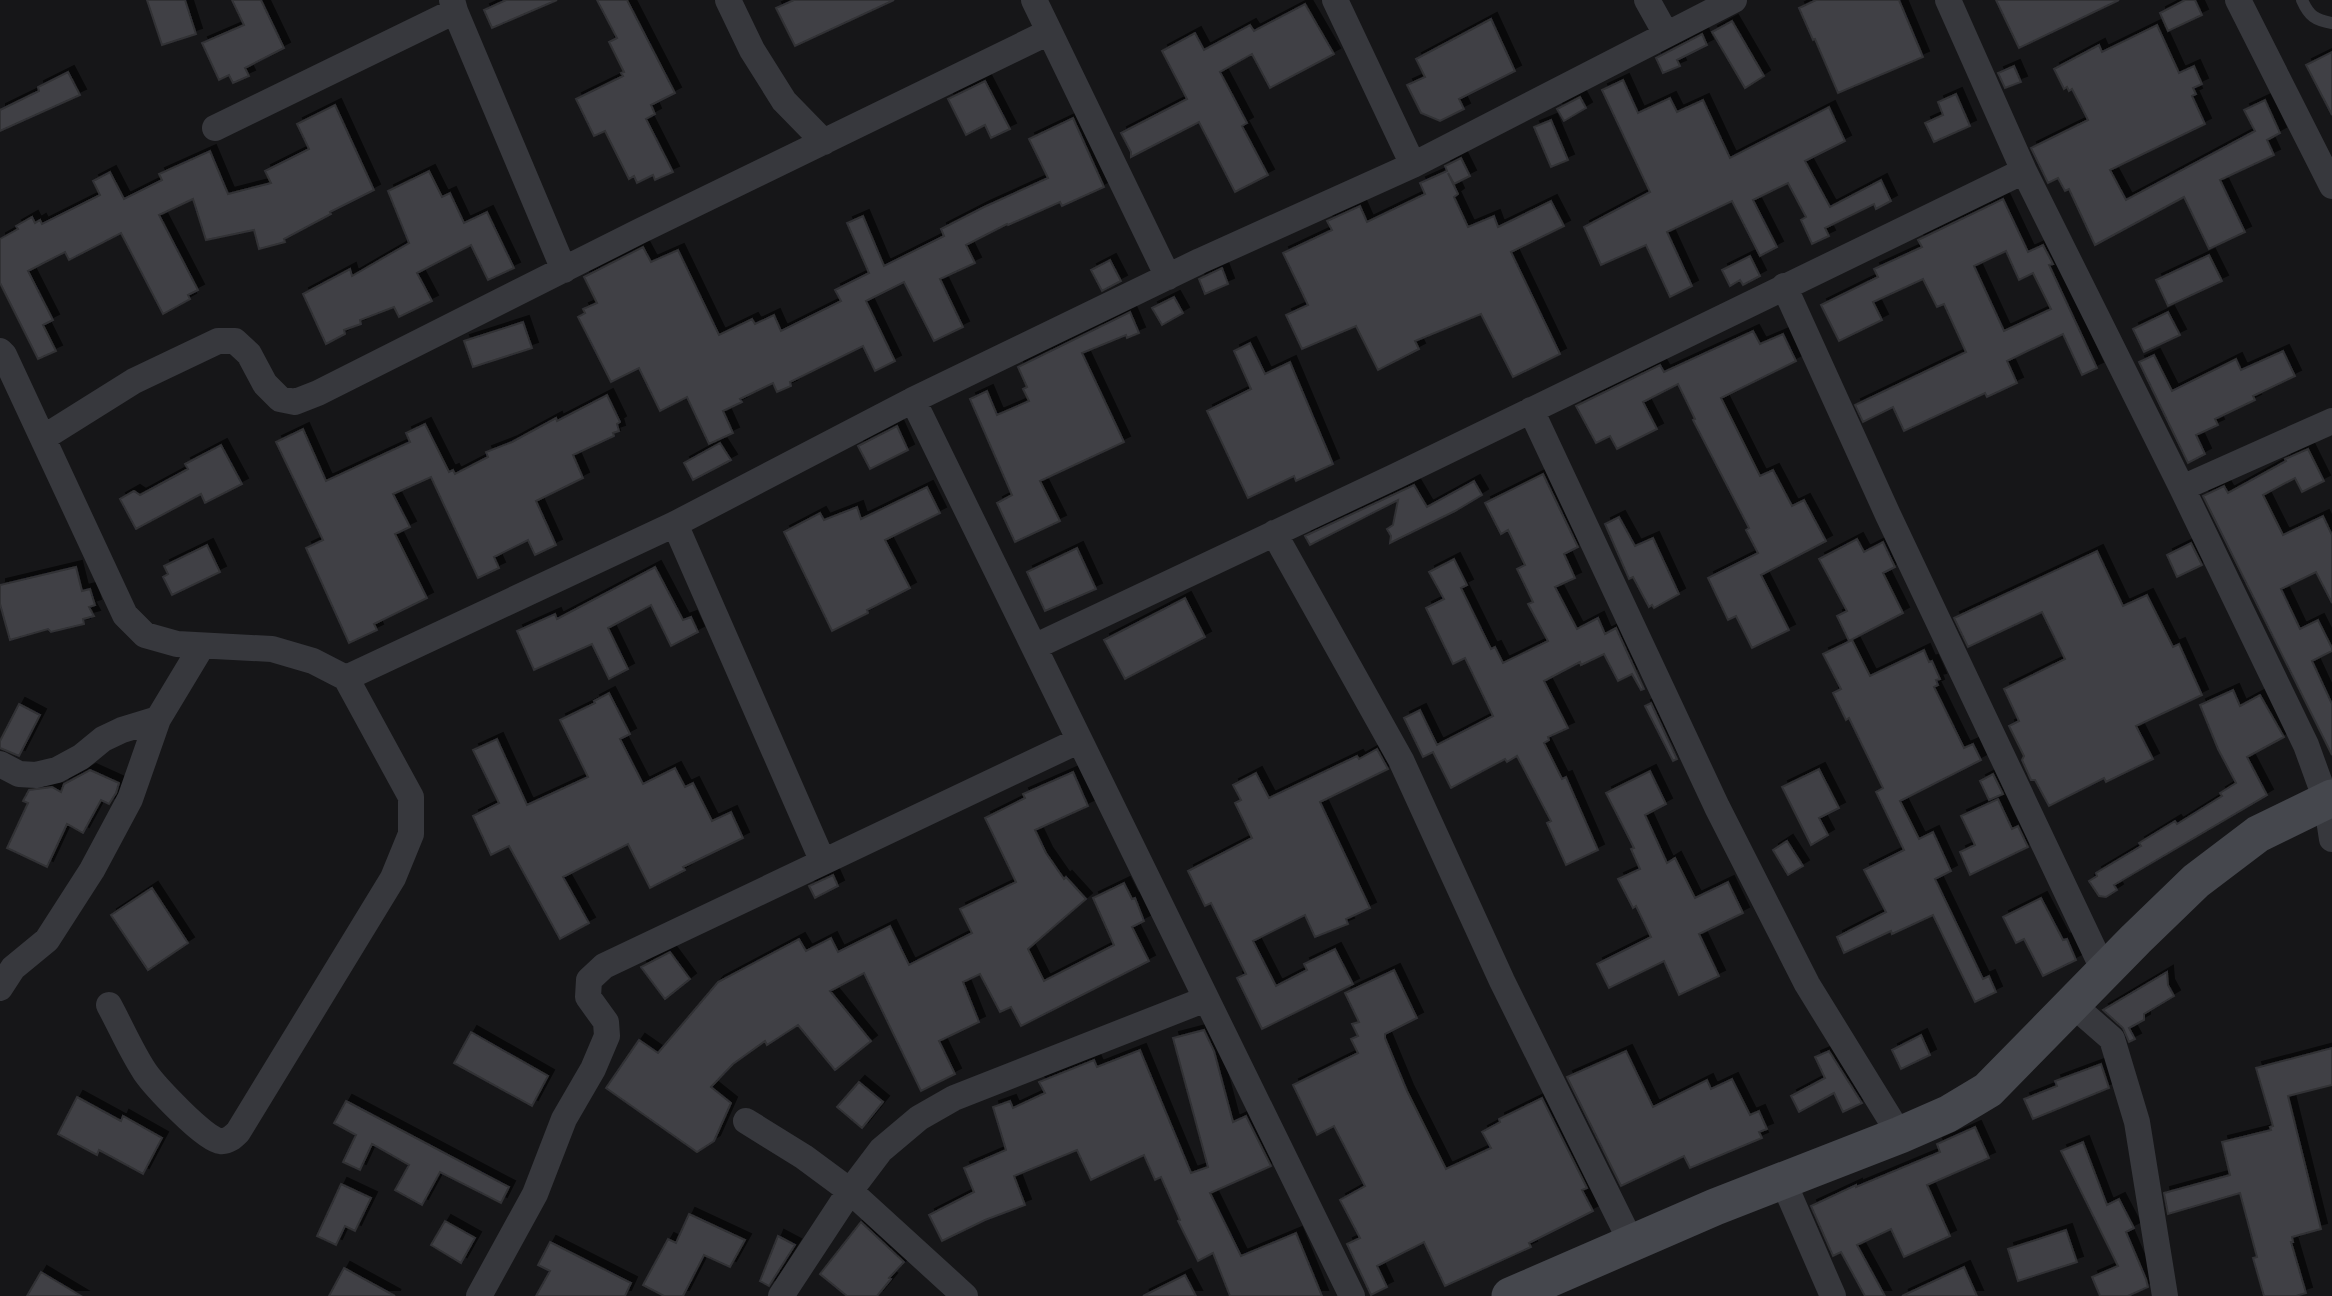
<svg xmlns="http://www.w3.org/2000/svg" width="2332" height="1296" font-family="'Titillium Web',sans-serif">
<defs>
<filter id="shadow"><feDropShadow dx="6" dy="-6" stdDeviation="0" flood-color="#0009"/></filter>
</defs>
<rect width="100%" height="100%" fill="#161618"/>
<path fill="#404145" stroke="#303034" stroke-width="2" fill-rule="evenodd" filter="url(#shadow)" d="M 147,0 L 185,0 L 196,34 L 162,45 Z
M 232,0 L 261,0 L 284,48 L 245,68 L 249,76 L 233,83 L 229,75 L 219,80 L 202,43 L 244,25 Z
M 506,0 L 557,0 L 492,28 L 484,10 Z
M 597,0 L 627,0 L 675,93 L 651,105 L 655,114 L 646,119 L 673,172 L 655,180 L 653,175 L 637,183 L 634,176 L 629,179 L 605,131 L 594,136 L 576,99 L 623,76 L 621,73 L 624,72 L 609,42 L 617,38 Z
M 794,0 L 894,0 L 795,46 L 776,8 Z
M 1816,0 L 1899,0 L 1923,57 L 1838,93 L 1815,39 L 1813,40 L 1799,8 Z
M 1996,0 L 2119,0 L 2019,48 Z
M 2185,0 L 2195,0 L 2202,15 L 2168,31 L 2160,13 Z
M 1305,4 L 1334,54 L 1270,88 L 1252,54 L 1220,72 L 1247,123 L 1242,126 L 1268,175 L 1235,192 L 1199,122 L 1131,157 L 1131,152 L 1121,133 L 1187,99 L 1162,51 L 1195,33 L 1204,50 L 1250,25 L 1254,31 Z
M 1491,19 L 1515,71 L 1459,99 L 1464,109 L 1440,121 L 1421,113 L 1407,85 L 1425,77 L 1416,59 Z
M 1732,21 L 1764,76 L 1745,88 L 1712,32 Z
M 2157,25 L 2179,73 L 2194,66 L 2202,84 L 2193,88 L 2196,94 L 2192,96 L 2205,124 L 2110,170 L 2126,200 L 2255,131 L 2244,110 L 2265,100 L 2280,133 L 2267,140 L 2274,155 L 2220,180 L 2245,232 L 2209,249 L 2184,197 L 2095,245 L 2069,189 L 2065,191 L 2058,178 L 2048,183 L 2031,148 L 2088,120 L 2072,89 L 2069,91 L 2067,87 L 2064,89 L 2054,69 L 2099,45 L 2102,52 Z
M 1702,34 L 1707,45 L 1677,60 L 1680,66 L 1663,73 L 1656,58 Z
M 2332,52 L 2332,115 L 2306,65 Z
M 2014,66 L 2021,82 L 2005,88 L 1998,73 Z
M 68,72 L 80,95 L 0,131 L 0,110 L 39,91 L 38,87 Z
M 1623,80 L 1638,113 L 1670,98 L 1677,112 L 1703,100 L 1730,158 L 1829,107 L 1845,141 L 1805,161 L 1830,207 L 1881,180 L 1891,201 L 1876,209 L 1874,204 L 1825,228 L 1829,236 L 1812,244 L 1801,220 L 1806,217 L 1788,183 L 1753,200 L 1777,247 L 1760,256 L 1732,201 L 1667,232 L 1692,286 L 1670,297 L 1646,245 L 1601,265 L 1584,227 L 1650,192 L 1602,90 Z
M 985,81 L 1010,129 L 991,138 L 985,125 L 966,135 L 948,99 Z
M 1956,94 L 1970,126 L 1934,142 L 1925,123 L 1943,115 L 1938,102 Z
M 1580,97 L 1586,108 L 1564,121 L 1557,109 Z
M 335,105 L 374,190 L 330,212 L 331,214 L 284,239 L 285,242 L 259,249 L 254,230 L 206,240 L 193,199 L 159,215 L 198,290 L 188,295 L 190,299 L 163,314 L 121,233 L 69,260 L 65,252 L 28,271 L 53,320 L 43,325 L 56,351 L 38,359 L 0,283 L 0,239 L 18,229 L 16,226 L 32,217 L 35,223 L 40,220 L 42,224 L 100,195 L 93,181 L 110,172 L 124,199 L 162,180 L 159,174 L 210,151 L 228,194 L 271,183 L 265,171 L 309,149 L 297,124 Z
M 1073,118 L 1104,187 L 1062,206 L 1060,202 L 1008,225 L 1007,224 L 966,245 L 975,263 L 940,279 L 963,327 L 934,341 L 904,282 L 866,301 L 895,361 L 875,371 L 863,346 L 790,382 L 791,386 L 777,392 L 773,383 L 740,399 L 742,402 L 723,411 L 733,433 L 709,444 L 687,397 L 660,411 L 639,368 L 611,382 L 578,317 L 585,313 L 583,309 L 597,303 L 584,277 L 643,247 L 651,262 L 678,250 L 719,335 L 752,319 L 755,324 L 774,315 L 781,331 L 841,301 L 835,290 L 869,273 L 847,223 L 863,216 L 884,266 L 944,236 L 941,229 L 984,207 L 1048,178 L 1029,139 Z
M 1551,120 L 1568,160 L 1551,167 L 1534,127 Z
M 1461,158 L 1470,176 L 1454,184 L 1448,173 L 1458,194 L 1454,197 L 1468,227 L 1494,216 L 1498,227 L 1551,201 L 1564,226 L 1511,252 L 1560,354 L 1513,377 L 1481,314 L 1415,341 L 1419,349 L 1378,370 L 1356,326 L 1302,349 L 1286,315 L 1308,305 L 1283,253 L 1332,230 L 1327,221 L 1360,206 L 1367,222 L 1425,194 L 1420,183 L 1447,171 L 1445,166 Z
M 429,171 L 442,197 L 450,193 L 464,223 L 487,212 L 514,268 L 488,280 L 471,245 L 417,273 L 432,301 L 399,317 L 394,307 L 360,320 L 361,324 L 344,330 L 345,334 L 326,344 L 303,294 L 350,269 L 352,276 L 409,243 L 388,191 Z
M 2003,199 L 2028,252 L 2043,245 L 2053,264 L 2049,265 L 2097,368 L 2082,375 L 2063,334 L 2007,361 L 2017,383 L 1987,397 L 1985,393 L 1904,431 L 1893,407 L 1863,422 L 1855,405 L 1966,352 L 1944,304 L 1937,307 L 1923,279 L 1873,302 L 1882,320 L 1839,341 L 1821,305 L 1878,277 L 1874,269 L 1922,247 L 1918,240 ZM 2006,251 L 2019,280 L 2033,273 L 2051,309 L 2004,331 L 1974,266 Z
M 2209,255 L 2222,281 L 2168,306 L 2156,280 Z
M 1750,256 L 1760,276 L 1743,285 L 1740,280 L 1730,286 L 1722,270 Z
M 1110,260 L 1121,281 L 1102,291 L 1091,270 Z
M 1222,268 L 1228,284 L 1205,294 L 1199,279 Z
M 1174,297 L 1183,313 L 1162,325 L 1152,308 Z
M 1130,312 L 1139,333 L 1127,338 L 1126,335 L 1082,353 L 1124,442 L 1040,481 L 1060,521 L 1015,542 L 997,503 L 1012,495 L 970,399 L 987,391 L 997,415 L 1029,401 L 1023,389 L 1027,387 L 1018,367 Z
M 2168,312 L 2180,335 L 2144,352 L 2133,329 Z
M 523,322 L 532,348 L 473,367 L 464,341 Z
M 1753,331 L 1760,344 L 1783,334 L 1796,361 L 1721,398 L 1760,476 L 1773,470 L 1792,506 L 1804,500 L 1826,541 L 1761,575 L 1789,630 L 1752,648 L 1736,616 L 1728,620 L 1708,578 L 1758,553 L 1746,530 L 1749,528 L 1693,420 L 1695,419 L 1678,384 L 1643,402 L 1657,429 L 1617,449 L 1610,436 L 1596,443 L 1576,406 L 1660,365 L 1664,372 Z
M 1250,343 L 1265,374 L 1290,362 L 1333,464 L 1296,481 L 1294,476 L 1248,498 L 1207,411 L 1251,389 L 1234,351 Z
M 2283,351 L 2295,376 L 2253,396 L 2255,400 L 2215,419 L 2218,425 L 2196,435 L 2205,454 L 2188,463 L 2139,362 L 2154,355 L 2172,391 L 2236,359 L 2241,370 Z
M 607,395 L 620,422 L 617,424 L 619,431 L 613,433 L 614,436 L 573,455 L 583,478 L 536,501 L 556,545 L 535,555 L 528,540 L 494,557 L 499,568 L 478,578 L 431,477 L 393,494 L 410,527 L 395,534 L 427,598 L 374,624 L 377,630 L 349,643 L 306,548 L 323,540 L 276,442 L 303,429 L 326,481 L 410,442 L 406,433 L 425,424 L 449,472 L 453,470 L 455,474 L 488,457 L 486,452 L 512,442 L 556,418 L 557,421 Z
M 897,426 L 908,450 L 870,469 L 858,446 Z
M 720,443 L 731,460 L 693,480 L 684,463 Z
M 221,445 L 242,484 L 205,503 L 201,494 L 136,529 L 120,499 L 134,491 L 140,495 L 188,469 L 185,464 Z
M 2308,449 L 2324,481 L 2302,492 L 2295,478 L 2263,495 L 2283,535 L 2323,516 L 2332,535 L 2332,603 L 2316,572 L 2281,589 L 2300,629 L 2318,620 L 2332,648 L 2332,651 L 2312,661 L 2332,704 L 2332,755 L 2203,496 L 2224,486 L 2228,493 L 2286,461 L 2285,459 Z
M 1543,474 L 1578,547 L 1564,554 L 1575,578 L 1555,587 L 1577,629 L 1598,618 L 1605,634 L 1616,628 L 1644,689 L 1641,690 L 1632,674 L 1618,681 L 1604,654 L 1581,665 L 1580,662 L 1544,681 L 1568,728 L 1548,737 L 1549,740 L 1544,743 L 1562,779 L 1566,777 L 1598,850 L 1566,865 L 1547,823 L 1551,821 L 1517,756 L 1507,762 L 1505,759 L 1451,788 L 1433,752 L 1423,757 L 1404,718 L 1420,710 L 1437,745 L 1493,716 L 1465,658 L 1453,664 L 1426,608 L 1444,599 L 1429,572 L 1454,559 L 1467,585 L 1461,588 L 1491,649 L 1495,647 L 1503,663 L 1548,641 L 1528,604 L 1533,602 L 1517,569 L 1525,565 L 1508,530 L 1501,534 L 1485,503 Z
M 1474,481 L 1482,495 L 1455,511 L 1390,543 L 1391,536 L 1387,529 L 1393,525 L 1398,500 L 1310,545 L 1305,536 L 1414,485 L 1427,507 Z
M 927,487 L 940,513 L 885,540 L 910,588 L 867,610 L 868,613 L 832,631 L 784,532 L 820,513 L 824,520 L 857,507 L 861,519 Z
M 1619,517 L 1635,546 L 1653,538 L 1679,594 L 1654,608 L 1652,605 L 1649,607 L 1633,577 L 1629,579 L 1605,524 Z
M 1857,539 L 1864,552 L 1883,542 L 1895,567 L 1883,573 L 1903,613 L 1849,641 L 1837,616 L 1847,611 L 1819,559 Z
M 2191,543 L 2202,565 L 2177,577 L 2167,555 Z
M 207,545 L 220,572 L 172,595 L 163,577 L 168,574 L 164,566 Z
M 1077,548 L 1096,589 L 1045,611 L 1027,572 Z
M 2097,551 L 2123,606 L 2147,595 L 2173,647 L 2179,644 L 2202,695 L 2136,726 L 2153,759 L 2106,782 L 2104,778 L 2049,806 L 2035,780 L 2031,780 L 2022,760 L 2024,756 L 2009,726 L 2019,721 L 2004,689 L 2065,659 L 2042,612 L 1968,647 L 1954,618 Z
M 76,567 L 82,591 L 90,589 L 95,605 L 89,607 L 94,616 L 83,619 L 84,624 L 51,632 L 48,629 L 10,640 L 0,604 L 0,585 Z
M 655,567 L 683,620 L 691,617 L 698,632 L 671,646 L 651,605 L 608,628 L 628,669 L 609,679 L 592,644 L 534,670 L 517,631 L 555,614 L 557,619 Z
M 1185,598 L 1205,637 L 1125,679 L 1104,640 Z
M 1852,640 L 1870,676 L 1924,650 L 1929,662 L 1932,661 L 1940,679 L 1936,680 L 1938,685 L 1934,687 L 1964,748 L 1973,744 L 1981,760 L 1900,801 L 1919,839 L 1933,832 L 1951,871 L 1935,879 L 1983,979 L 1989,976 L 1996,992 L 1975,1002 L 1933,915 L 1892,934 L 1891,931 L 1844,953 L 1837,937 L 1886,912 L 1864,870 L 1904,850 L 1876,792 L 1883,788 L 1849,718 L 1846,720 L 1833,693 L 1841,689 L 1823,654 Z
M 2233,690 L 2240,706 L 2260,695 L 2284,737 L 2247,757 L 2267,795 L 2114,885 L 2117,890 L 2106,897 L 2099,896 L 2089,881 L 2097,876 L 2096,873 L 2141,846 L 2139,843 L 2175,821 L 2177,824 L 2222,796 L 2220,793 L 2236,783 L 2218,749 L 2200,705 Z
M 609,693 L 630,734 L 620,739 L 643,784 L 675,768 L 685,787 L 693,783 L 712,821 L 731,812 L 743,838 L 683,867 L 685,870 L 650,888 L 628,844 L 563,877 L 589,923 L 560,939 L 509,846 L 491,855 L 473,816 L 499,803 L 473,750 L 497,739 L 527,805 L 529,804 L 588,777 L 560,720 L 595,703 L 594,701 Z
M 1651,703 L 1677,759 L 1673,761 L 1645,706 Z
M 19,704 L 40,715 L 19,756 L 0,748 L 0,741 Z
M 1377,749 L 1388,769 L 1320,802 L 1370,908 L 1346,919 L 1348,924 L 1315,937 L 1305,915 L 1253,941 L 1276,986 L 1307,970 L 1304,964 L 1335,949 L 1353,984 L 1262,1029 L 1237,978 L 1246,974 L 1211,903 L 1205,906 L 1188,871 L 1252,838 L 1235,803 L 1241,800 L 1233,785 L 1256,773 L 1269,798 L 1357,756 L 1359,759 Z
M 1819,769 L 1839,808 L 1819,818 L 1828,835 L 1811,845 L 1782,787 Z
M 90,770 L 119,783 L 116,793 L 109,804 L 101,800 L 83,833 L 67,824 L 47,867 L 7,848 L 28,803 L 23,801 L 29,790 L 52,787 L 61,792 L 64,784 Z
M 1650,771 L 1666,804 L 1645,815 L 1667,863 L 1675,858 L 1695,898 L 1728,882 L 1743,913 L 1699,934 L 1719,976 L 1679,995 L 1664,961 L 1609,988 L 1597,964 L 1651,937 L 1636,906 L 1633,908 L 1618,879 L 1640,869 L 1631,849 L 1634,848 L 1606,793 Z
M 1073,772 L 1088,806 L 1035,830 L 1046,853 L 1064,879 L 1066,877 L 1086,899 L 1028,949 L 1044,981 L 1114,945 L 1093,898 L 1124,883 L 1132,899 L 1135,898 L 1144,921 L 1132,927 L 1149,961 L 1021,1026 L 1011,1007 L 1000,1012 L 980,974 L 963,982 L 979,1022 L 939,1041 L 955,1074 L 921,1091 L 864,973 L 830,991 L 871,1041 L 835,1070 L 798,1025 L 767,1045 L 765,1041 L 733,1064 L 711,1087 L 731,1103 L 714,1141 L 697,1152 L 606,1088 L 639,1040 L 658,1053 L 718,982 L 799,939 L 806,951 L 831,938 L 838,952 L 890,926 L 909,965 L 972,933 L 960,909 L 1016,882 L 985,818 L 1025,798 L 1023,794 Z
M 1993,774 L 2003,794 L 1989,800 L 1980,781 Z
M 1998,799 L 2012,829 L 2018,826 L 2028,847 L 1970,875 L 1960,852 L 1975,845 L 1961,816 Z
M 1787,841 L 1803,866 L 1788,875 L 1773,850 Z
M 833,875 L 838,886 L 815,898 L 809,886 Z
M 152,888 L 188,943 L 148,970 L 111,915 Z
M 2041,898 L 2063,940 L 2067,939 L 2076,960 L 2043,976 L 2024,939 L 2016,943 L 2003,917 Z
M 670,952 L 690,979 L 665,999 L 641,967 Z
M 1394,970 L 1417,1018 L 1385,1034 L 1385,1038 L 1407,1091 L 1446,1169 L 1491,1148 L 1482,1132 L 1500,1122 L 1499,1119 L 1542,1098 L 1587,1188 L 1582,1190 L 1593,1211 L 1529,1243 L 1531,1247 L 1445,1286 L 1424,1242 L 1377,1266 L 1387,1287 L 1371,1295 L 1347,1244 L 1360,1238 L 1340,1200 L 1365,1186 L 1334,1126 L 1317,1135 L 1293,1085 L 1358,1053 L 1351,1039 L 1358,1036 L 1352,1024 L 1359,1022 L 1345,993 Z
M 2167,972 L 2168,985 L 2174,996 L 2144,1014 L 2144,1020 L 2129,1028 L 2135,1039 L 2129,1042 L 2123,1028 L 2103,1010 Z
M 1204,1030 L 1214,1051 L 1233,1122 L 1246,1116 L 1271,1166 L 1210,1193 L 1241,1256 L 1296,1233 L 1322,1296 L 1230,1296 L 1213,1253 L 1198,1261 L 1178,1221 L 1180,1220 L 1161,1177 L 1155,1180 L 1144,1155 L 1091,1180 L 1077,1150 L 1014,1176 L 1025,1205 L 985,1220 L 942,1241 L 929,1215 L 974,1192 L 964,1168 L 1006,1150 L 993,1107 L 1010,1101 L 1013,1108 L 1045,1093 L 1039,1082 L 1094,1060 L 1097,1067 L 1140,1050 L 1191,1173 L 1208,1167 L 1173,1038 Z
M 471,1032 L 548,1076 L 532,1106 L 454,1063 Z
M 1921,1035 L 1930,1055 L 1901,1069 L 1892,1050 Z
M 2332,1048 L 2332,1085 L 2288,1096 L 2321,1229 L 2292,1237 L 2293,1242 L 2291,1242 L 2306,1293 L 2296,1296 L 2264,1296 L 2253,1258 L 2257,1257 L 2240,1193 L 2168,1214 L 2164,1193 L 2230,1175 L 2222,1142 L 2271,1130 L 2270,1127 L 2273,1126 L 2256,1068 Z
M 1626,1051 L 1653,1107 L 1707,1080 L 1711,1089 L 1732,1079 L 1750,1115 L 1759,1111 L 1767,1129 L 1759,1132 L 1762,1138 L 1690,1168 L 1684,1156 L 1621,1186 L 1567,1077 Z
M 1829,1051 L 1862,1103 L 1843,1112 L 1834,1093 L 1799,1112 L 1791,1096 L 1825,1078 L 1815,1057 Z
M 2101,1064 L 2109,1088 L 2033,1119 L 2024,1099 L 2057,1086 L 2055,1081 Z
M 859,1082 L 883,1102 L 862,1128 L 837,1107 Z
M 77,1097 L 121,1121 L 123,1116 L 162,1138 L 143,1174 L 99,1150 L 97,1155 L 58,1134 Z
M 346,1101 L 509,1187 L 501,1203 L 440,1172 L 422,1205 L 395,1190 L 409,1165 L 372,1144 L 360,1170 L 343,1162 L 356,1135 L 334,1123 Z
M 1975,1127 L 1989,1158 L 1927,1185 L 1950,1236 L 1904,1257 L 1891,1229 L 1857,1245 L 1885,1296 L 1865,1296 L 1841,1252 L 1833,1256 L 1811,1206 L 1856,1185 L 1856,1187 L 1940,1152 L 1937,1144 Z
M 2083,1142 L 2107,1205 L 2119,1199 L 2134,1228 L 2126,1232 L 2146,1279 L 2148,1287 L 2128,1296 L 2100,1296 L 2092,1277 L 2118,1266 L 2061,1151 Z
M 341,1184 L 371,1198 L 355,1231 L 345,1226 L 336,1245 L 317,1236 Z
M 689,1214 L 745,1240 L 730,1267 L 704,1255 L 683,1296 L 664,1296 L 643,1285 L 668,1239 L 676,1243 Z
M 445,1221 L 475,1238 L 461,1263 L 431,1245 Z
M 861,1222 L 904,1262 L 889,1278 L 891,1279 L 877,1296 L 847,1296 L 820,1274 Z
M 2066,1230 L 2077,1262 L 2018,1281 L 2008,1249 Z
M 778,1236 L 795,1245 L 769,1286 L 760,1281 Z
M 550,1242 L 631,1283 L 625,1296 L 536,1296 L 550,1271 L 538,1265 Z
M 1964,1267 L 1977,1296 L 1902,1296 Z
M 344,1268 L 395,1296 L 329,1296 Z
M 41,1272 L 81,1296 L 27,1296 Z
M 1185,1275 L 1196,1296 L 1143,1296 Z"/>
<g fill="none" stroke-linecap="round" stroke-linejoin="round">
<path stroke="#37383d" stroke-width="12" d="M 2302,0 C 2309,16 2315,20 2332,23"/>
<path stroke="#37383d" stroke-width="26" d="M 452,0 L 455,11 L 564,270
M 728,0 L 752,50 L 784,101 L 824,142
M 1034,0 L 1168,277
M 1335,0 L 1413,165
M 1647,0 L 1666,34
M 1948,0 L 2024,171 L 2182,488 L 2306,745 L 2326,800 L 2332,839
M 2238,0 L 2332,186
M 215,128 L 455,11
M 1784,286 L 1888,515 L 2104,971
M 0,351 L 4,355 L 125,615 L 145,635 L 177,644 L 272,649 L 313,661 L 346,678 L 411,797 L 411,834 L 393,878 L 238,1132 C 233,1137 228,1142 220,1141 C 205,1140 154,1085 145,1072 C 131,1051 121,1027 109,1005
M 913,400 L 1352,1296
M 1531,410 L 1717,807 L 1807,984 L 1900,1135
M 43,438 L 134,381 L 218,341 L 235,341 L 249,354 L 265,384 L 280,399 L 295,402 L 318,393 L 640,231 L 1049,32
M 2182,488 L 2332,421
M 675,524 L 823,862
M 1274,533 L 1401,760 L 1502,981 L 1632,1244
M 1034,647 L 1396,476 L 2024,171
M 346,678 L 675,524 L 913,400 L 1200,261 L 1413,165 L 1734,0
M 0,764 L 19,774 L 36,775 L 57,770 L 81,757 L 103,739 L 122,730 L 158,719
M 0,988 L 13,968 L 47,940 L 92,870 L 130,799 L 158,719 L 202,646
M 2072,1004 L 2112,1039 L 2137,1122 L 2165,1296
M 746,1121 L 804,1157 L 850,1191 L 965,1296
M 1783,1181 L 1833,1296
M 479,1296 L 535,1194 L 564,1119 L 593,1069 L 607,1036 L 606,1022 L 588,997 L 589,980 L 604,966 L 1078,741
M 781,1296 L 850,1191 L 881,1150 L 919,1118 L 954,1098 L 1206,999"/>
<path stroke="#45474d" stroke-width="37" d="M 1510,1296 L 1715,1207 L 1900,1135 L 1948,1114 L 1988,1090 L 2136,939 L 2196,881 L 2258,834 L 2332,798"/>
</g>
</svg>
